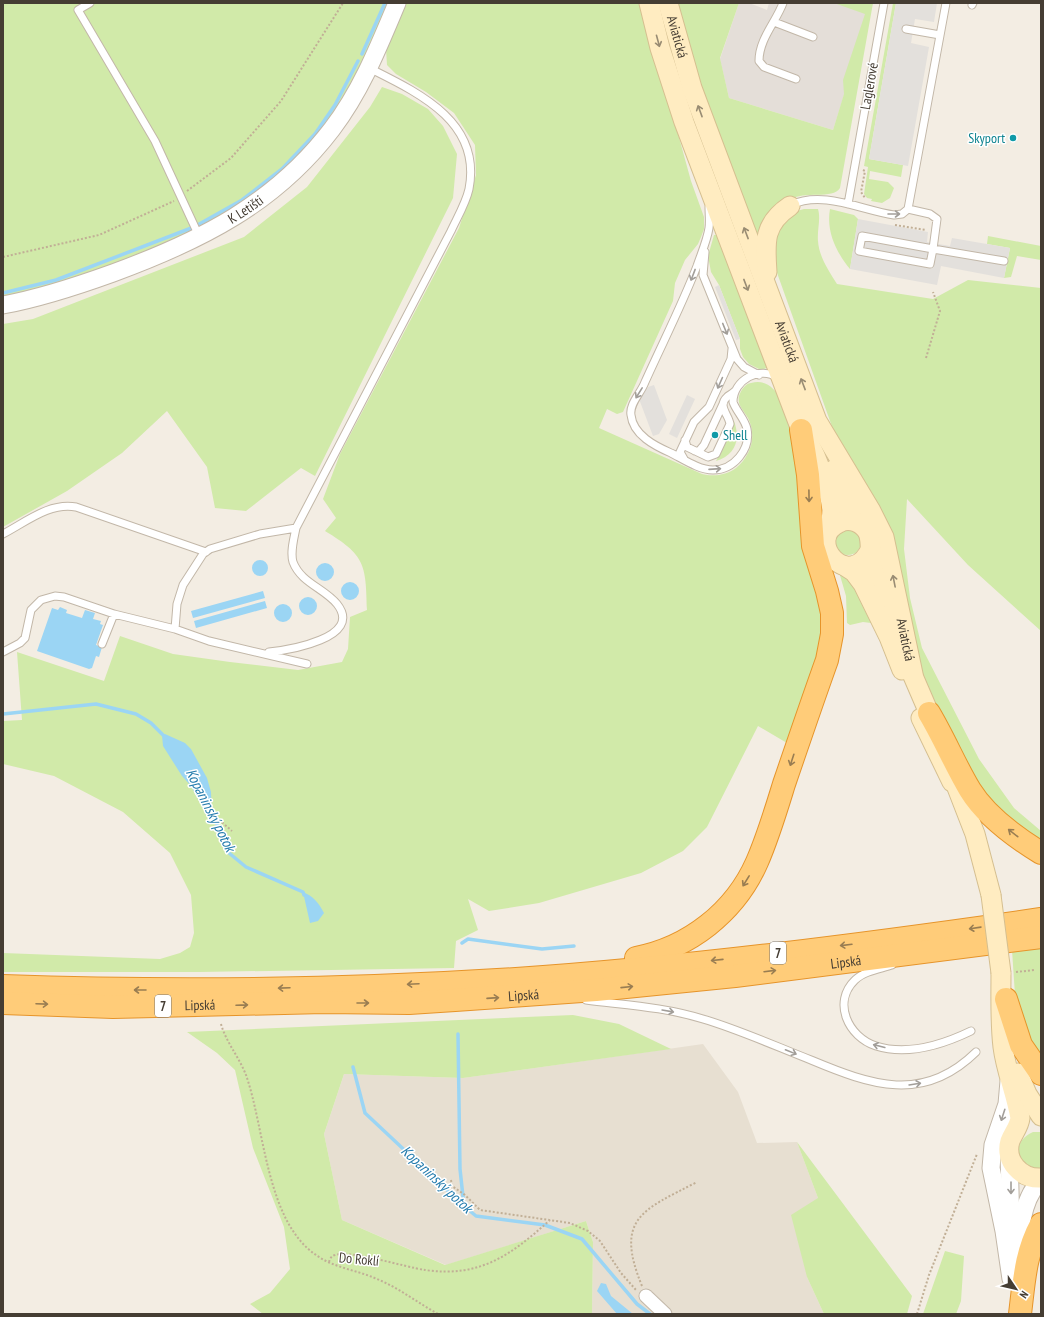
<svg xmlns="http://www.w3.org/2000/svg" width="1044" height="1317" font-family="'PT Sans Narrow',sans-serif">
<rect width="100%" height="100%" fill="#f3ede3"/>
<path fill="#e7dfd1" d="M 703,1044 L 738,1092 L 757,1143 L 797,1142 L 818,1198 L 807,1277 L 824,1314 L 592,1314 L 593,1242 L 586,1221 L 446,1265 L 342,1220 L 324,1134 L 344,1074 L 463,1078 Z"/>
<path fill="#e4ded8" d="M 739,3 L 749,3 L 767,10 L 769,3 L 873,3 L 833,130 L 729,98 L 720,59 Z"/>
<path fill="#d1eaa9" d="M 3,3 L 389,3 L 364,61 L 328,125 L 273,183 L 205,227 L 75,280 L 3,298 Z
M 406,3 L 642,3 L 691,181 L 704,217 L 704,229 L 701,237 L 698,244 L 685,260 L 675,283 L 673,301 L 623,412 L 617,414 L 607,409 L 599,428 L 702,474 C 713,477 727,475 736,468 C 751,456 757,436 748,418 C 744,411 737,405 739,396 C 741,390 745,384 751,383 C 776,376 785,408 791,425 L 827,621 L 792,746 L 758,726 L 707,827 L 683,851 L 641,873 L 539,903 L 489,911 L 468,899 L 478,930 L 456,941 L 454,968 L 200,972 L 3,972 L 3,953 L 160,959 L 180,953 L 190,947 L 194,933 L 191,895 L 170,853 L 123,812 L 54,776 L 3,764 L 3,721 L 22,720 L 17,652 L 104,681 L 120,636 L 173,654 L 230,662 L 298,670 L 342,662 L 348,649 L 350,617 L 367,610 C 366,564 365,555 325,531 L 336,518 L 323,499 L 340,454 L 459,228 L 476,175 L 475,145 L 454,113 L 426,92 L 396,74 L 387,65 L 386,49 Z
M 676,3 L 739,3 L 720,58 L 729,98 L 833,130 L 844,94 L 843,80 L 865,14 L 834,3 L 873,3 L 840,188 C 833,200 804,190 790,200 C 782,206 767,236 761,246 L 700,91 Z
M 893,3 L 896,3 L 869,159 L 903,165 L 901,177 L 870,171 L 869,179 L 888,182 L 894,188 L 890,198 L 882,203 L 871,201 L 872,199 L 867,198 L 864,194 L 868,167 L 864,166 Z
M 382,87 L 402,94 L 428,109 L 443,126 L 457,154 L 453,198 L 315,476 L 301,468 L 246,511 L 215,508 L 207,467 L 167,411 L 122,453 L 67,491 L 3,527 L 3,324 L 33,319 L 244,237 L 307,187 L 370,107 Z
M 804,209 L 818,209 C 821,219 817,230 818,241 C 819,257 829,271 837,284 L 933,299 L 968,280 L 1041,288 L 1041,631 L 968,565 L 907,499 L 904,549 L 910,598 L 922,648 L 979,759 L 1014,808 L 1041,831 L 1041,845 L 987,799 L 948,731 L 918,667 L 771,256 L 774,232 L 797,211 Z
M 830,209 L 854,215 L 858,219 L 850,269 C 836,252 826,231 830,209 Z
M 714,235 L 717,235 L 769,367 L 761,370 L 749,364 L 743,357 L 740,349 L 740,339 L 719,285 L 711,272 L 708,256 Z
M 988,236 L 1041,246 L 1041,260 L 1017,256 L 1011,277 L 1004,278 L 1010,248 L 987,244 Z
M 734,421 C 741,440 735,455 716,461 L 732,430 L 730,429 Z
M835 542a13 13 0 1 1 26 0a13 13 0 1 1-26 0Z
M 839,572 L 850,575 L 879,624 L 863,622 L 850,625 L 847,623 L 846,596 Z
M 1041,948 L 1041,1064 L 1032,1049 L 1015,995 L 1012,950 Z
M 573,1015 L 619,1024 L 671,1049 L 463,1078 L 344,1074 L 324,1134 L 342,1220 L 445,1265 L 586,1221 L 593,1242 L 592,1314 L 263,1314 L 250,1304 L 270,1293 L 290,1269 L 284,1227 L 253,1148 L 235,1070 L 217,1053 L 187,1032 Z
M 1033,1132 L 1041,1132 L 1041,1169 C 1017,1167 1009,1143 1033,1132 Z
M 797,1142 L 912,1296 L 907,1314 L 824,1314 L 807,1277 L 791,1215 L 818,1198 Z
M 945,1251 L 964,1256 L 961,1301 L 956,1314 L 923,1314 Z"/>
<path fill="#e3e0dc" d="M 896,3 L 937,3 L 934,22 L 915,19 L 911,43 L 929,47 L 908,166 L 869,159 Z
M 858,219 L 928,232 L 927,242 L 950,246 L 952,238 L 1010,248 L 1004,278 L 941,266 L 937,285 L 850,269 Z
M 719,285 L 740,339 L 736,340 L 715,287 Z
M 654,385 L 667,420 L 659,434 L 653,436 L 639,399 L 648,387 Z
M 687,395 L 695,399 L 677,438 L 669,434 Z"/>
<path fill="#9bd5f4" d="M252 568a8 8 0 1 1 16 0a8 8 0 1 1-16 0Z
M316 572a9 9 0 1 1 18 0a9 9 0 1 1-18 0Z
M341 591a9 9 0 1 1 18 0a9 9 0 1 1-18 0Z
M 263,591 L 265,598 L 193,618 L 191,611 Z
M299 606a9 9 0 1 1 18 0a9 9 0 1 1-18 0Z
M 265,601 L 267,608 L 196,628 L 194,621 Z
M274 613a9 9 0 1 1 18 0a9 9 0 1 1-18 0Z
M 60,607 L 67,610 L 66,613 L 82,618 L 85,610 L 95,613 L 93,619 L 101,621 L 100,624 L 103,625 L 96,645 L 102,647 L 99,657 L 96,656 L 92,668 L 89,669 L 37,651 L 52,608 L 58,610 Z
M 165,734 L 185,743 L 191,749 L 207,778 L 211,792 L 212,820 L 205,812 L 191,786 L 182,776 L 163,746 L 162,735 Z
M 303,892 C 313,896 319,903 324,913 L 318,921 L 310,923 Z
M 601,1283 L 606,1284 L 611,1296 L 633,1314 L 617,1314 L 597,1291 Z"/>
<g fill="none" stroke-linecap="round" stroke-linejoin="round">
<path stroke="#9bd5f4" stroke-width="3.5" d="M 362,54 L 385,3
M 3,293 L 56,280 L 194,227 L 242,200 L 282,169 L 315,134 L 335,105 L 358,61
M 3,714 L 96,704 L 136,714 L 151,723 L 166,738
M 210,808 L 229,853 L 246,867 L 303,892 L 304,895
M 462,943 L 468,939 L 542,949 L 574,946
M 458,1034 L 460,1169 L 464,1206
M 353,1067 L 365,1113 L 464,1206 L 476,1216 L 545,1225 L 582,1239 L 637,1304 L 650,1314"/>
<defs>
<path id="service" d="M 90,3 L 78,10 L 155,141 L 199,236
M 783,3 C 776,22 759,39 759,61 L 764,67 L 796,79
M 972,5 L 973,3
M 774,22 L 813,37
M 906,29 L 940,35
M 848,204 L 884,3
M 791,205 C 823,190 861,210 894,215 L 902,214 L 908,209 L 946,3
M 709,207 C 709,214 710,221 709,228 C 707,241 701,254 697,266 C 682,305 662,344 645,382 C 641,393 629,404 631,415 C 633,435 655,446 671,453 C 683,459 699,470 713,470 C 734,470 751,449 747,429 C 745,419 736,411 733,402 C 733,380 760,365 778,378
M 908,209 L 930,214 L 937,219 L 933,249 L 1004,261
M 862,236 L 933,249 L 930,264 L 859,251 Z
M 705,252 L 703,275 L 737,359 L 744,367 L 759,375
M 685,440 L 687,447 L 708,457 L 716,454 L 730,424 C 729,415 717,406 727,397 C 729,395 732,394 735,391
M 695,451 L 699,451 L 704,445 L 723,404
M 684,459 L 680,452 L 694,422 L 709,407 L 731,359 L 732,349
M 3,534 C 26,522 50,502 76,507 L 206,552
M 175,629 L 177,604 L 183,585 L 203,554 L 210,549 L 260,534 L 296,528 L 451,231 C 457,218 466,203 469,189 C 482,122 419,93 369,68
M 102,644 L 114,614
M 3,652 L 20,643 L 25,638 L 31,610 L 41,600 L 55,596 L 64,597 L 114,614 L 175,629 L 209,641 L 307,664
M 269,652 C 288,650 364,638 337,604 C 324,588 301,583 293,562 C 290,552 294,538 296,528
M 892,965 C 880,969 864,971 855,980 C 832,1002 848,1037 876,1046 C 908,1056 942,1045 971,1031
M 586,1000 C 625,1005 665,1007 703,1019 C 740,1030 775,1046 811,1060 C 871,1085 923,1104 976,1052"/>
<path id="minor" d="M 646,1296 L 665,1314"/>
<g id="tertiary">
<path id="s1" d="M 3,305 C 41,298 77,286 113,273 C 200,241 275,204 332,129 C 361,91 379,46 397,3"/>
<path d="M 1009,1081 L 1007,1104 L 993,1145 L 991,1168 L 1004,1231 L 1011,1279"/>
<path d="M 1009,1152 L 1011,1230"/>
<path d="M 1018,1271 C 1018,1246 1020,1198 1041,1181"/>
</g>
<g id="secondary">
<path d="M 649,3 L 660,48 L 684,122 L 801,430 C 813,446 830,489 832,510 C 832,520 829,528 826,537"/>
<path id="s2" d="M 668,3 L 692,88 L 817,421 L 871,511 L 884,537 L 913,674"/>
<path d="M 767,272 C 765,243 763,224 790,206"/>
<path d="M 833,470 L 849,509 L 864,526"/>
<path d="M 871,548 C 850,594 803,540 839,523 C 844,520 850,520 856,522 C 877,531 867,550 872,567 C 877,586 886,604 892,622"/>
<path d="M 843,565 L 854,572 L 863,584 L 889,637 L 902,670"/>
<path d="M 907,662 L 929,713 L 933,728"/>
<path d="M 921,718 L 952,782"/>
<path d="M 949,767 L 975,834 L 991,895"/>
<path d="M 1001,973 C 1001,997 1000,1022 1003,1047 C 1006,1071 1016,1094 1020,1118 C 1019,1127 1013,1133 1010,1141 C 1004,1161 1021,1179 1041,1178"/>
<path d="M 1018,1073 L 1027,1094 L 1041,1116"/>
</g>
<g id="trunk">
<path d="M 929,713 C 944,738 955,765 970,790 C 986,816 1015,837 1041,853"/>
<path d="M 636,958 C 689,948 735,912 757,862 C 768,837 776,810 784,784 C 798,743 812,702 827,660 L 832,634 L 832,613 L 827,591 L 813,546 L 808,475 L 801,430"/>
<path d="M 3,986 C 174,992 345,990 516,979 C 691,967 867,944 1041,919"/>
<path d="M 1006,999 L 1021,1045 L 1041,1074"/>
<path id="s3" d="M 3,1003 L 113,1007 L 324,1002 L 409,1003 L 455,1000 L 596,990 L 735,976 L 1041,937"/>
<path d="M 1020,1314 C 1024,1282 1025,1253 1041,1224"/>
</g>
</defs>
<use href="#service" stroke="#c2b7a8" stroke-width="9"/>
<use href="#minor" stroke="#c2b7a8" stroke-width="15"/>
<use href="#tertiary" stroke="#c2b7a8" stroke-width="19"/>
<use href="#secondary" stroke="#d5bf90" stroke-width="21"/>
<use href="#trunk" stroke="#e6942a" stroke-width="24"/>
<path stroke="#c1af96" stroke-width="2" stroke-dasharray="2 2" stroke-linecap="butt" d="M 863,170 L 865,171 L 861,192 L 865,198
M 187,191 L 231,158 L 281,101 L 343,3
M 895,225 L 926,230
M 3,257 L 99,235 L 174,201
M 926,358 L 940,311 L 933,292
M 216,817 L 232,831
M 1016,972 L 1035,970
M 221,1024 C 226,1042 239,1057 246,1075 C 265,1129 266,1221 316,1255 C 334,1268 357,1270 377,1279 C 399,1288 418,1303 438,1314
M 451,1180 L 452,1186 L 465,1195 L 480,1210 L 570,1223 L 588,1231 L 600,1241 L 621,1273 L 636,1290
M 329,1262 C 330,1259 331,1256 335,1255 C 351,1250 405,1267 425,1270 C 480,1278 511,1255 550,1220
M 642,1286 C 614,1218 643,1210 697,1182
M 917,1314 L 929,1275 L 977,1154"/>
<use href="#service" stroke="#fff" stroke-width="7"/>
<use href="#minor" stroke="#fff" stroke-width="13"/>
<use href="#tertiary" stroke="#fff" stroke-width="17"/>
<use href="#secondary" stroke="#ffecc1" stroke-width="19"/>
<use href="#trunk" stroke="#ffcc79" stroke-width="22"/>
<defs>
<path id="secondary-bridge" d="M 991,895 L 1001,973"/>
</defs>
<use href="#secondary-bridge" stroke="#d5bf90" stroke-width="21" stroke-linecap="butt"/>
<use href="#secondary-bridge" stroke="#ffecc1" stroke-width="19"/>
</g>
<defs><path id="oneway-shaft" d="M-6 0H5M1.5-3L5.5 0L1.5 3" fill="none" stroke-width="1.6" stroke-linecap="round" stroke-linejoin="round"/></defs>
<g stroke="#998c73">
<use href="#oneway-shaft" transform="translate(658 41) rotate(75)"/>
<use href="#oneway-shaft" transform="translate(700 111) rotate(-110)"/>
<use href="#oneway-shaft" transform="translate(746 233) rotate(-111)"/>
<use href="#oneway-shaft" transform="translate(746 285) rotate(69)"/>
<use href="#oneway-shaft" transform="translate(803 384) rotate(-111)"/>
<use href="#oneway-shaft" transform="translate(894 581) rotate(-101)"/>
</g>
<g stroke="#a29e99">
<use href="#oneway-shaft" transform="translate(894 214)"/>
<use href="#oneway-shaft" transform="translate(693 275) rotate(111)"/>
<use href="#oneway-shaft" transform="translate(725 329) rotate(68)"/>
<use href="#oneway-shaft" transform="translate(720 383) rotate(114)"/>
<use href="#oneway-shaft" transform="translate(639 393) rotate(122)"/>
<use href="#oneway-shaft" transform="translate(715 469) rotate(-4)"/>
<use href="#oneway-shaft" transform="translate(668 1011) rotate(10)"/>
<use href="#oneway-shaft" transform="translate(879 1046) rotate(-166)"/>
<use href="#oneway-shaft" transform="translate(791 1052) rotate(22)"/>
<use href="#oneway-shaft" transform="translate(915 1084) rotate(-9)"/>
<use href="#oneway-shaft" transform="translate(1003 1115) rotate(108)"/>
<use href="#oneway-shaft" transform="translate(1011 1188) rotate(90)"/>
</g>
<g stroke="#997d52">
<use href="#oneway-shaft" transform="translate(809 496) rotate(89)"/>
<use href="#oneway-shaft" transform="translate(792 760) rotate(108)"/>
<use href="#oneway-shaft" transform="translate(1013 833) rotate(-142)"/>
<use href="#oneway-shaft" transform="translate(746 881) rotate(122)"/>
<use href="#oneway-shaft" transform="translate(975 928) rotate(172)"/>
<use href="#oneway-shaft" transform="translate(846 945) rotate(173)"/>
<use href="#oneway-shaft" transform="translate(717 960) rotate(174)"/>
<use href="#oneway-shaft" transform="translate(770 971) rotate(-7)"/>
<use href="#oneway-shaft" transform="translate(413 984) rotate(177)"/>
<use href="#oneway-shaft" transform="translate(627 987) rotate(-6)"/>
<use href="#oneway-shaft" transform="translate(284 988) rotate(178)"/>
<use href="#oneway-shaft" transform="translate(140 990) rotate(180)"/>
<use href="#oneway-shaft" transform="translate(493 998) rotate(-4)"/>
<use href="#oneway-shaft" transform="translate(363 1003)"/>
<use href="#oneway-shaft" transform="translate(42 1004) rotate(2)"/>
<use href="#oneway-shaft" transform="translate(242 1005) rotate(-2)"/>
</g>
<g fill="#0f9aa8" stroke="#fff" stroke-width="1.5">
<circle cx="1013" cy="138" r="4"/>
<circle cx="715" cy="435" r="4"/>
</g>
<g text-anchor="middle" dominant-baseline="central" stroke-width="3" stroke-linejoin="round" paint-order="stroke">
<g fill="#fff" stroke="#7d7770" stroke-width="1">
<rect x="770" y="942" width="16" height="22" rx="3"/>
<rect x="155" y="995" width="16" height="22" rx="3"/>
</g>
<g font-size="13" font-weight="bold" fill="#453d33">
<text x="778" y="953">7</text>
<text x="163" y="1006">7</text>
</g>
<g font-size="14" fill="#453d33" stroke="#fff">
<text stroke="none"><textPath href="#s2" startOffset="35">Aviatická</textPath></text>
<text transform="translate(869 86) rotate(-80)">Laglerové</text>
<text stroke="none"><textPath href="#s1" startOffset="262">K Letišti</textPath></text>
<text stroke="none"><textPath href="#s2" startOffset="359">Aviatická</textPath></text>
<text stroke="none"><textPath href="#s2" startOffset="683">Aviatická</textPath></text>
<text stroke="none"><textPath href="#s3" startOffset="845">Lipská</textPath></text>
<text stroke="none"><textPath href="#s3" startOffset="521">Lipská</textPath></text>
<text stroke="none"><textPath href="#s3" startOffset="197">Lipská</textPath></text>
<text transform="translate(359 1259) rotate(5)">Do Roklí</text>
</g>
<g font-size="14" fill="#0d838f" stroke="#fff" text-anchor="end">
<text x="1005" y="138">Skyport</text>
<text x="723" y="435" text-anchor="start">Shell</text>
</g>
<g font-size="15" font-style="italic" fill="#267dae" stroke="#fff">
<text transform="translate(211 810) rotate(63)">Kopaninský potok</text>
<text transform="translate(437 1179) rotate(43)">Kopaninský potok</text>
</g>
</g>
<rect width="1044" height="1317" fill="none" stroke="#453d33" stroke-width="8"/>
<g transform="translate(1016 1289) rotate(125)" stroke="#ffffff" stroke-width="3" paint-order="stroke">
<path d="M0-3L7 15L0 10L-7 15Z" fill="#453d33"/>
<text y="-6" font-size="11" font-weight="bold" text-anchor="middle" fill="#453d33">N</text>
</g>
</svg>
